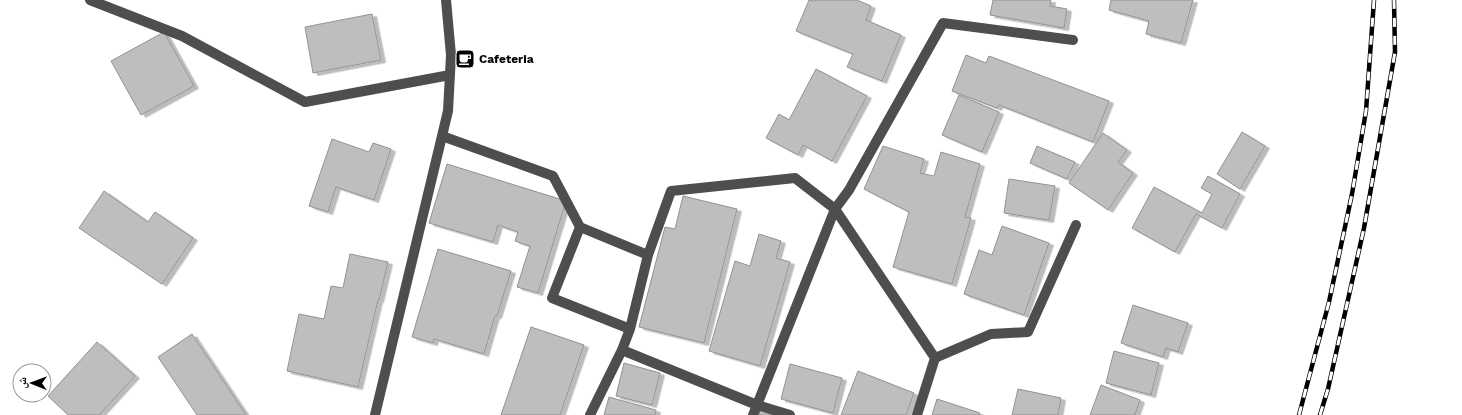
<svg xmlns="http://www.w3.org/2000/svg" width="1462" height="415" font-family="'Work Sans','Noto Naskh Arabic',sans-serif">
<defs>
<filter id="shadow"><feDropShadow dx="4.5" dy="2.5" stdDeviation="0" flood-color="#0004"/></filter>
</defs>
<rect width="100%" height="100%" fill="#fff"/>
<path fill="#bebebe" stroke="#929292" filter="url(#shadow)" d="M 809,0 L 815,1 L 816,0 L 857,0 L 871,6 L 866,20 L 901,35 L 882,81 L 847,67 L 853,54 L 796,31 Z
M 993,0 L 1051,0 L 1050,6 L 1067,9 L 1064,28 L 990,15 Z
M 1111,0 L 1193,0 L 1181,43 L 1146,34 L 1149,21 L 1109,10 Z
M 372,14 L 381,60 L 313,73 L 305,27 Z
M 164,32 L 194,86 L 141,115 L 111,61 Z
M 966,55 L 986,63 L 989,56 L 1109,101 L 1093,142 L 999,105 L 997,108 L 952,91 Z
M 816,69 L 867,96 L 832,161 L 803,145 L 798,155 L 766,138 L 779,114 L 789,120 Z
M 959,95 L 999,112 L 982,152 L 942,135 Z
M 1242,132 L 1265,146 L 1240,189 L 1217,174 Z
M 1103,133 L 1127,150 L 1118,162 L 1133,173 L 1108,210 L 1069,183 Z
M 332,139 L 369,152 L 373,143 L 391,149 L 374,200 L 336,187 L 328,212 L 309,206 Z
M 883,146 L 924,159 L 920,173 L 934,176 L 941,152 L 980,164 L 965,217 L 971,218 L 952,284 L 893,267 L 909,212 L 864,189 Z
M 1037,146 L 1075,162 L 1067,179 L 1030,163 Z
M 447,164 L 566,201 L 538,293 L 517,287 L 530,246 L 515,241 L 518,232 L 498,225 L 493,242 L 429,223 Z
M 1208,176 L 1240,194 L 1222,228 L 1196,214 L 1175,252 L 1132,228 L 1154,187 L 1202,213 L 1212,194 L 1201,188 Z
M 1009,179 L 1055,186 L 1049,220 L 1004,213 Z
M 104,191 L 148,222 L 155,212 L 193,238 L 162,284 L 79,228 Z
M 683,196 L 737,209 L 704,343 L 639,327 L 665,227 L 675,229 Z
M 1002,226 L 1049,243 L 1024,315 L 964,294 L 979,250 L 992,255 Z
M 759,234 L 781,241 L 776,258 L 790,262 L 760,366 L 709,351 L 735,261 L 750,266 Z
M 438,249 L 511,271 L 497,316 L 495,316 L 484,354 L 434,339 L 433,343 L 412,337 Z
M 350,254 L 388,262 L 379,300 L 378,300 L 358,387 L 287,371 L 299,314 L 324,319 L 331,286 L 343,288 Z
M 1133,305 L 1188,323 L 1178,352 L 1166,348 L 1163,357 L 1121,343 Z
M 531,327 L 584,345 L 560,415 L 501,415 Z
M 192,334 L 246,415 L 197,415 L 158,357 Z
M 97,342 L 135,376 L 99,415 L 68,415 L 48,396 Z
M 1114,351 L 1159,363 L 1151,395 L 1106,383 Z
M 624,363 L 660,373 L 652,405 L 616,396 Z
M 790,364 L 842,378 L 833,413 L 781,399 Z
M 858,371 L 914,393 L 906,415 L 841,415 Z
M 1101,385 L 1140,400 L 1135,415 L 1090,415 Z
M 1018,389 L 1061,398 L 1058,415 L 1012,415 Z
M 609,397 L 656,410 L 655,415 L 604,415 Z
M 937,399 L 980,413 L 979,415 L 932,415 Z
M 760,410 L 779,415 L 759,415 Z"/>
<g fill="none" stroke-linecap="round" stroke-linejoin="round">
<path stroke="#4e4e4e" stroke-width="10" d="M 90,0 L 182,36 L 305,102 L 450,75
M 442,136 L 553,176 L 580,227
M 630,329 L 552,298 L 580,227 L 648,255
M 622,350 L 757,405 L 790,415
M 935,358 L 991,334 L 1028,332 L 1076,225
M 375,415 L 448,111 L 451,55 L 446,0
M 590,415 L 622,350 L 630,329 L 648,255 L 671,191 L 795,178 L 835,209 L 935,358 L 917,415
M 753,415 L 835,209 L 849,190 L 943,23 L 1073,40"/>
<defs>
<path id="rail" d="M 1299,415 L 1329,302 L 1352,194 L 1366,111 L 1374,0
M 1320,415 L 1328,389 L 1364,228 L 1395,52 L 1394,0"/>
</defs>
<use href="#rail" stroke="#000" stroke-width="4.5"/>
<use href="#rail" stroke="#fff" stroke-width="3" stroke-dasharray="9" stroke-linecap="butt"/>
</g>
<defs>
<symbol id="cafe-square" viewBox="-11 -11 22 22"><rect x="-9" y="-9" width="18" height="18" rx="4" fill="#000" stroke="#fff"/><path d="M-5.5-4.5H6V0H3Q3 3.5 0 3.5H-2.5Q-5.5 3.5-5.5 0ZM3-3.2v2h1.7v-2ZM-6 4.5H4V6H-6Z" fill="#fff"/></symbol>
</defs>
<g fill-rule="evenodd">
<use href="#cafe-square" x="454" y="48" width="22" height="22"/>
</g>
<g text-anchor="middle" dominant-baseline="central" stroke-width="3" stroke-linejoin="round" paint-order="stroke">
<g font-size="12" font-weight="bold" fill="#000" stroke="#fff" text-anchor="start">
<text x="479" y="59">Cafeteria</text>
</g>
</g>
<g transform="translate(32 383) rotate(271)"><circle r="19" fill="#ffffff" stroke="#999999"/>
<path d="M0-3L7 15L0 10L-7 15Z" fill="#000000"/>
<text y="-6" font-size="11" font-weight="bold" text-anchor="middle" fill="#000000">ش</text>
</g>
</svg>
